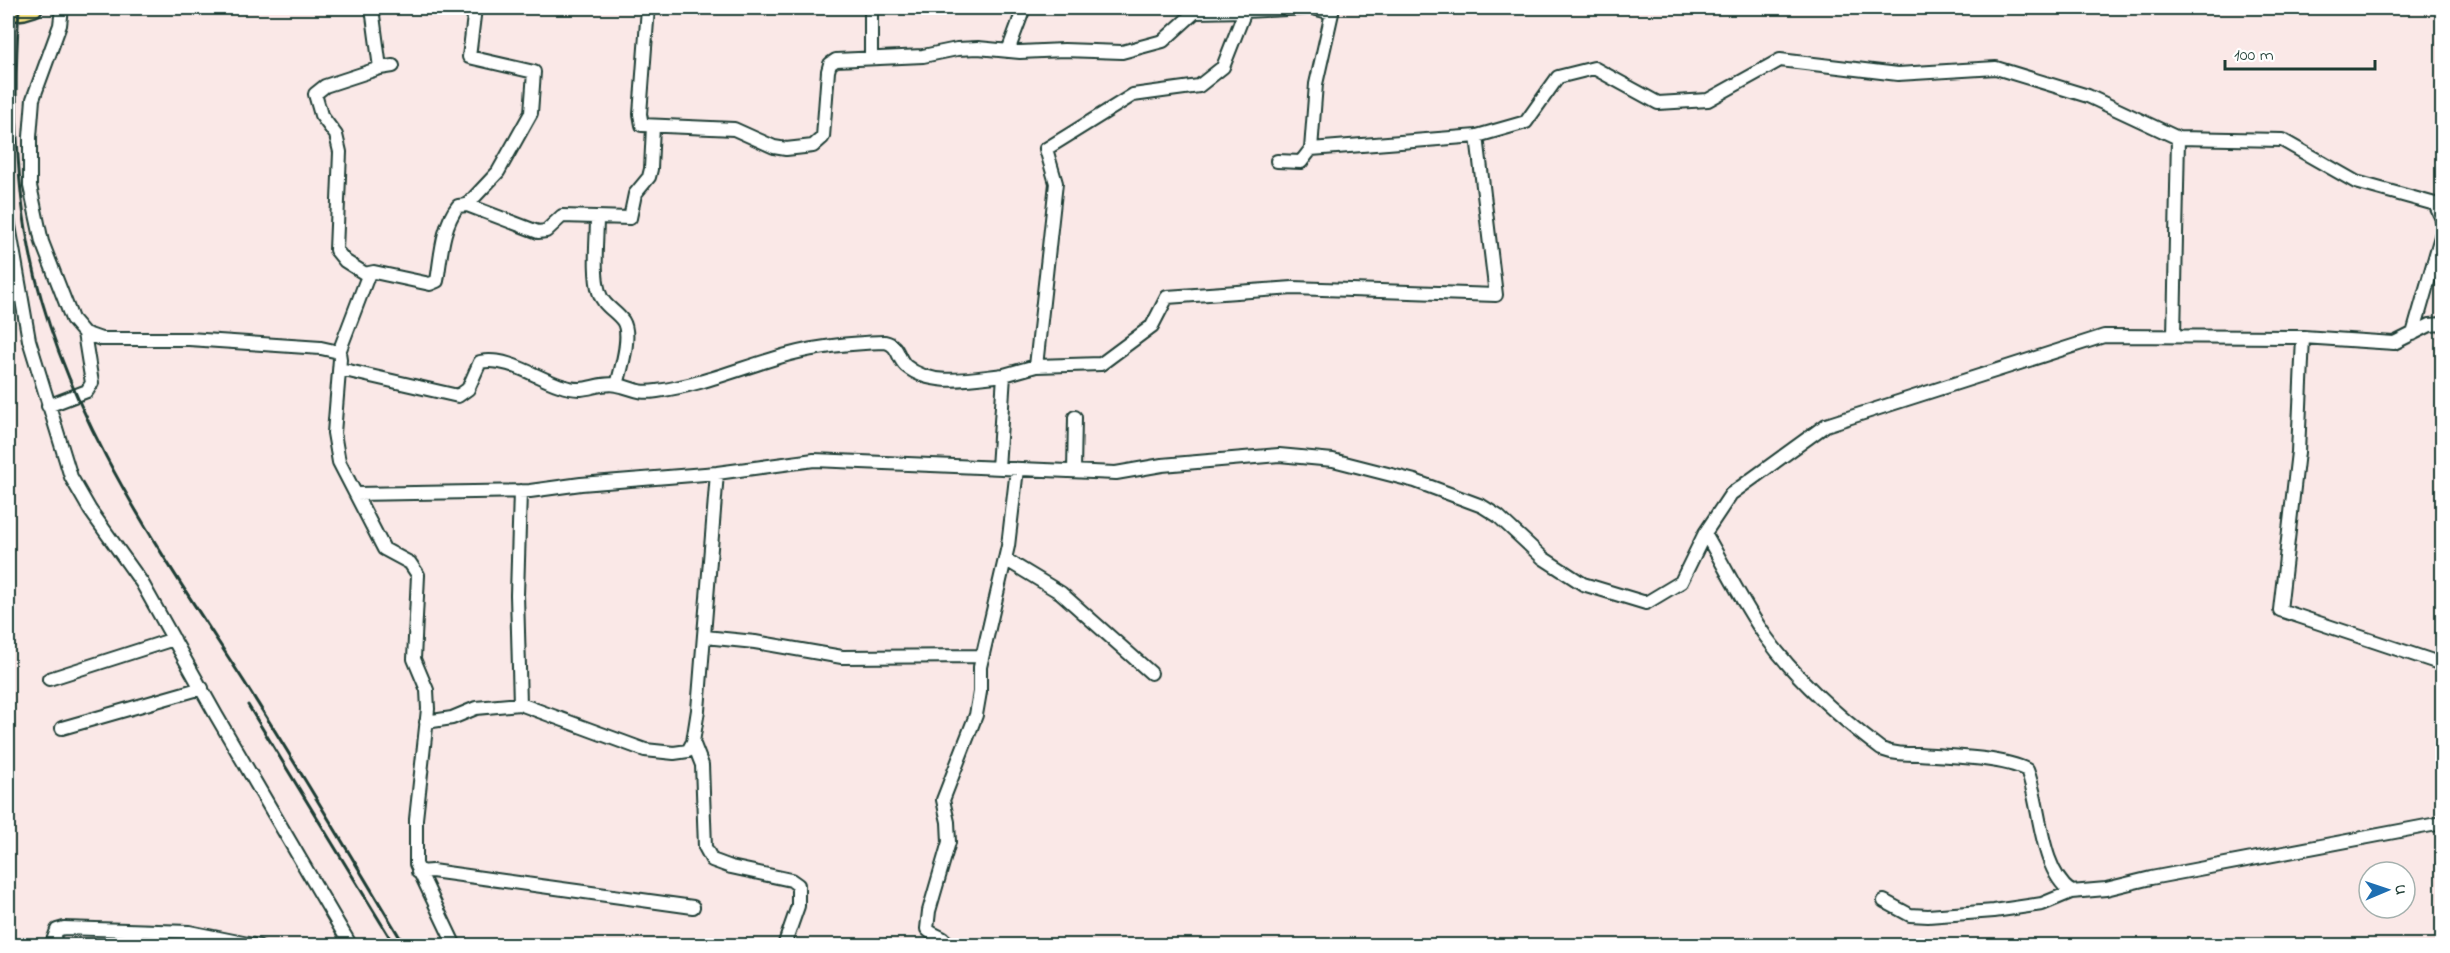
<svg xmlns="http://www.w3.org/2000/svg" width="2450" height="953" font-family="'Indie Flower',sans-serif">
<rect width="100%" height="100%" fill="#fae8e7"/>
<filter id="ink" filterUnits="userSpaceOnUse"><feTurbulence type="fractalNoise" baseFrequency=".0167" numOctaves="2"/><feDisplacementMap in="SourceGraphic" scale="12" xChannelSelector="R" yChannelSelector="G"/><feConvolveMatrix kernelMatrix="1 2 1 2 8 2 1 2 1" color-interpolation-filters="sRGB"/></filter>
<g filter="url(#ink)">
<g fill="none" stroke-linecap="round" stroke-linejoin="round">
<defs>
<path id="minor" d="M 648,8 L 640,114 L 642,125 L 734,129 L 774,147 L 786,149 L 813,146 L 823,137 L 828,71 L 830,64 L 836,60 L 923,56 L 957,49 L 978,48 L 1020,52 L 1064,50 L 1122,52 L 1163,41 L 1195,12 L 1245,11 L 1245,8
M 871,8 L 871,58
M 1008,51 L 1024,8
M 380,68 L 393,66
M 1477,136 L 1526,122 L 1558,77 L 1594,68 L 1658,103 L 1708,100 L 1780,60 L 1898,74 L 1996,68 L 2088,96 L 2178,138 L 2282,140 L 2356,182 L 2435,204 L 2442,219
M 1277,161 L 1301,162 L 1311,149 L 1316,84 L 1332,13 L 1313,8
M 467,205 L 538,232 L 546,231 L 562,216 L 630,218 L 635,194 L 649,177 L 651,169 L 653,126
M 597,218 C 597,239 593,272 599,292 C 603,306 615,310 623,321 C 632,335 621,369 617,385
M 8,220 L 29,340 L 71,477 L 90,510 L 142,583 L 216,715 L 351,946
M 367,275 L 345,261 L 336,250 L 340,152 L 336,135 L 321,115 L 315,94 L 325,86 L 380,68 L 372,8
M 84,333 L 101,339 L 189,339 L 321,348 L 339,352 L 340,359 L 334,433 L 339,462 L 384,549 L 410,563 L 418,575 L 414,659 L 427,690 L 428,709 L 416,819 L 416,864 L 455,946
M 2413,334 L 2442,233
M 2174,336 L 2178,138
M 2303,337 L 2298,452 L 2280,610 L 2442,664
M 339,352 L 369,273 L 374,272 L 430,284 L 437,281 C 441,257 442,226 458,206 L 467,205 L 498,172 L 531,113 L 534,72 L 469,57 L 475,8
M 1036,366 L 1101,364 L 1152,326 L 1167,297 L 1293,288 L 1496,295 L 1477,136 L 1311,149
M 340,369 L 458,396 L 468,389 L 480,362 C 515,355 549,390 581,389 C 592,388 606,382 617,385 C 634,388 636,394 657,391 C 703,385 745,366 790,354 C 820,346 854,343 885,342 C 899,345 897,358 906,366 C 932,388 973,378 1004,375 L 998,468
M 1004,375 L 1036,366 L 1056,183 L 1046,149 L 1133,95 L 1199,86 L 1223,67 L 1245,11 L 1307,8
M 48,406 L 87,391 L 92,383 L 84,333 L 72,319 L 42,242 L 30,186 L 30,137 L 33,99 L 60,25 L 62,8
M 1074,471 L 1075,417
M 520,491 L 517,595 L 520,704
M 356,494 L 530,491 L 581,484 L 717,473 L 814,460 L 1116,473 L 1162,465 L 1279,455 L 1333,460 L 1415,481 L 1482,506 L 1498,516 L 1543,558 L 1583,584 L 1646,603 L 1681,582 L 1705,533 L 1731,494 L 1826,425 L 2104,336 L 2303,337 L 2394,343 L 2430,325 L 2442,324
M 1705,533 C 1725,567 1743,604 1766,637 C 1797,680 1839,717 1881,749 C 1894,754 1905,754 1919,754 C 1947,756 2003,757 2027,770 C 2041,805 2039,868 2071,892
M 1005,559 L 1061,593 L 1151,673
M 705,637 L 755,642 L 842,657 L 982,656
M 49,679 L 174,639
M 426,722 L 452,718 L 476,708 L 520,704 L 645,750 L 674,753 L 688,751 L 693,742 L 698,710 L 717,473
M 62,728 L 202,688
M 693,742 L 702,765 L 705,847 L 712,860 L 731,867 L 791,880 L 798,885 L 798,906 L 784,946
M 418,872 L 432,871 L 693,907
M 1884,901 L 1910,915 L 1928,916 L 1994,911 L 2042,904 L 2071,892 L 2106,889 L 2151,878 L 2442,823
M 51,946 L 57,930 L 64,928 L 189,932 L 258,946
M 949,946 C 944,935 934,937 927,929 L 929,911 L 949,842 L 948,822 L 943,800 L 976,715 L 980,692 L 980,667 L 1008,546 L 1017,469"/>
<path id="major" d="M 8,13 L 24,11 L 34,8"/>
</defs>
<use href="#minor" stroke="#1f3d34" stroke-width="16"/>
<use href="#major" stroke="#1f3d34" stroke-width="20"/>
<use href="#minor" stroke="#fff" stroke-width="12"/>
<use href="#major" stroke="#f7e281" stroke-width="15"/>
<path stroke="#1f3d34" stroke-width="3" d="M 19,8 C 14,87 14,173 30,252 C 62,412 158,548 245,683 C 300,770 352,858 405,946
M 248,705 L 395,946"/>
</g>
</g>
<rect width="2450" height="953" fill="none" stroke="#fff" stroke-width="30"/>
<rect x="15" y="15" width="2420" height="923" fill="none" stroke="#1f3d34" stroke-width="2" filter="url(#ink)"/>
<g transform="translate(2387 890) rotate(88)"><circle r="28" fill="#ffffff" stroke="#a5b1ae" stroke-width="1.5"/>
<path d="M0-4.5L10 22L0 15L-10 22Z" fill="#1f6fb2"/>
<text y="-9" font-size="16" font-weight="bold" text-anchor="middle" fill="#1f3d34">U</text>
</g>
<path d="M2225 60v9h150v-9" fill="none" stroke="#1f3d34" stroke-width="3"/>
<text x="2234" y="60" font-size="18" fill="#1f3d34" stroke="#ffffff" stroke-width="4.5" paint-order="stroke">100 m</text>
</svg>
